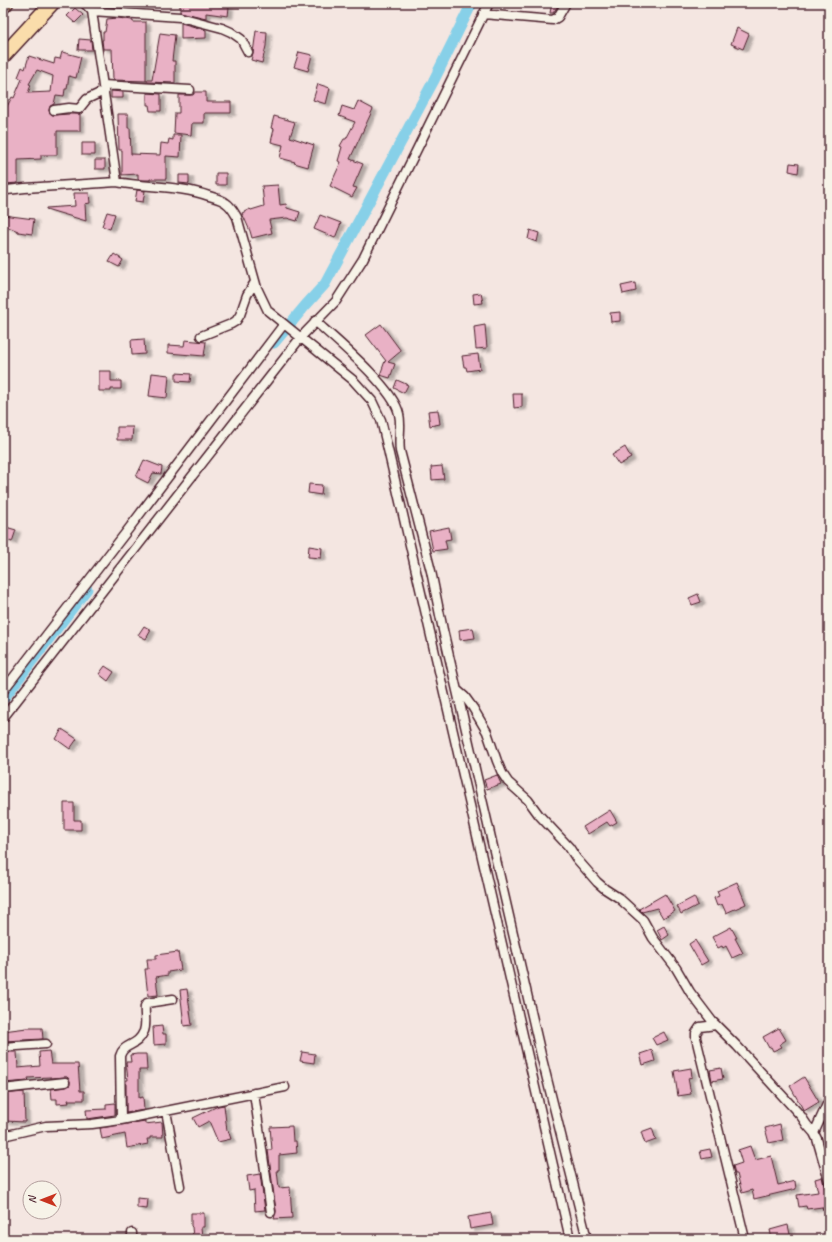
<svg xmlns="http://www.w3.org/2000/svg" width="832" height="1242" font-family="Caveat,sans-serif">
<defs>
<filter id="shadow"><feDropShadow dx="4.5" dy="2.5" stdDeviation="1" flood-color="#0004"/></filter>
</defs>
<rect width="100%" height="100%" fill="#f4e6e1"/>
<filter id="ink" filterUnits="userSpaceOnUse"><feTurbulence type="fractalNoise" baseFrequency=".025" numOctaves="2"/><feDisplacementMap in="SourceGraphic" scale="8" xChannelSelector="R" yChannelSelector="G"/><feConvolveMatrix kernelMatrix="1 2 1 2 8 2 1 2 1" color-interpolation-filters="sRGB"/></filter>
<g filter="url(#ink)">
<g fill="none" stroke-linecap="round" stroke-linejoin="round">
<path stroke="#87d0e8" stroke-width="11" d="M 274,343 L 305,306 L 325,284 L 433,82 L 472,3
M 3,699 L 87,589"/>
</g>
<path fill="#e9b1c5" stroke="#4a1f2b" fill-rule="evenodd" filter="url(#shadow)" d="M 180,3 L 206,3 L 206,4 L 229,7 L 228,16 L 206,13 L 206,18 L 180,12 Z
M 552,3 L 560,3 L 553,13 L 550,13 Z
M 75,8 L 83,15 L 75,23 L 67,16 Z
M 118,18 L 132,20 L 133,22 L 146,22 L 146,81 L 113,80 L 112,49 L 103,49 L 102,40 L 103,40 L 103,32 L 105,32 L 107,19 Z
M 181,23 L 206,30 L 206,38 L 181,39 Z
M 737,28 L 749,34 L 743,49 L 731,44 Z
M 256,31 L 267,32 L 266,46 L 262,63 L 251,60 L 253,53 Z
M 160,33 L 175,35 L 172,61 L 175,61 L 175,83 L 147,82 L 147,80 L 152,80 Z
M 79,39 L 91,40 L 92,50 L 78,50 Z
M 62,52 L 81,57 L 76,78 L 69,76 L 67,89 L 65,89 L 64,96 L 56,95 L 54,104 L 50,106 L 49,111 L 52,115 L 54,115 L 69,114 L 80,114 L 80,131 L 57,131 L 57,155 L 41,155 L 41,159 L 18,160 L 18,183 L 5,184 L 4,154 L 3,154 L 3,114 L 12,97 L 14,98 L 22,79 L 18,77 L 22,67 L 25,69 L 29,56 L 54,64 L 55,58 L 60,59 ZM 37,70 L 53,76 L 51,92 L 28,93 L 31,85 L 29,84 Z
M 299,52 L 312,55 L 308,71 L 294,67 Z
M 318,84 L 330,88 L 326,104 L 313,100 Z
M 111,91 L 123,92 L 123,98 L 111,98 Z
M 195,92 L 206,92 L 206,102 L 231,102 L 231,113 L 204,113 L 204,123 L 192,123 L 191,135 L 174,133 L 175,113 L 179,113 L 179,95 L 193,95 Z
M 147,93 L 161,94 L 161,111 L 150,111 L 149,105 L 147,105 Z
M 358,101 L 373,109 L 350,159 L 363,164 L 353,187 L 357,188 L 352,197 L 330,186 L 341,162 L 338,161 L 342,147 L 340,146 L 344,139 L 346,139 L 355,122 L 339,116 L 342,106 L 354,110 Z
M 118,114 L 128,114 L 128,128 L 130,128 L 131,154 L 160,155 L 161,143 L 168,144 L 169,139 L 173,140 L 173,135 L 181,135 L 180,157 L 166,156 L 166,179 L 150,179 L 150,180 L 141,180 L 138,179 L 138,174 L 122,175 L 122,150 L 119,150 Z
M 274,116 L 295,122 L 290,137 L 314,145 L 308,167 L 294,163 L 295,162 L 280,158 L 283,145 L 271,142 L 274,129 L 271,128 Z
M 82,143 L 95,143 L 95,155 L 82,155 Z
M 95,160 L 105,160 L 105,169 L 95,169 Z
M 790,163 L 799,164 L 798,173 L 789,171 Z
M 216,173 L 226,173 L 226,185 L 216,185 Z
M 179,175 L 189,175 L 189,184 L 179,183 Z
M 278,185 L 280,205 L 286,204 L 287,208 L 300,212 L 297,221 L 287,218 L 269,220 L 272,233 L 252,238 L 250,231 L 242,213 L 250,209 L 251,210 L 264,206 L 262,186 Z
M 137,190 L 145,191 L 143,202 L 135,201 Z
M 74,193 L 89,193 L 90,203 L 85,204 L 86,221 L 46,209 L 46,208 L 75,206 Z
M 107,212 L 115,214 L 110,229 L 102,226 Z
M 3,215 L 34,219 L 32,234 L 18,232 L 18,231 L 3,225 Z
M 320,215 L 341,223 L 335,238 L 314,229 Z
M 530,230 L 539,233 L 537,242 L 528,239 Z
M 114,254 L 123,260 L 119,267 L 109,262 Z
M 635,283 L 636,291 L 623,294 L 621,286 Z
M 481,293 L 483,303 L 474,304 L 473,294 Z
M 620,312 L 620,321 L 611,322 L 610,313 Z
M 381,324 L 401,351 L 388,362 L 395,364 L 390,378 L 380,375 L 385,361 L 386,361 L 366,335 Z
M 485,325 L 487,348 L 476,349 L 474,327 Z
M 144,339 L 145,354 L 132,355 L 131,340 Z
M 185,340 L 206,342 L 204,356 L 168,353 L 168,345 L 184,346 Z
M 478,354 L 480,369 L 467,371 L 466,367 L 464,367 L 462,356 Z
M 99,371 L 111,371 L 111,381 L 121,381 L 121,389 L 111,389 L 111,391 L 99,391 Z
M 152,373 L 169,375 L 167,398 L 149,396 Z
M 176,373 L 191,374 L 190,382 L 176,381 Z
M 397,380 L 408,385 L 404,393 L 394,388 Z
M 513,394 L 522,394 L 522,407 L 514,408 Z
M 438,410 L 440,424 L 430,426 L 428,411 Z
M 117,427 L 133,427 L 132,440 L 117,440 Z
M 625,447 L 631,458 L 619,465 L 612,455 Z
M 144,460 L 162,467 L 161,474 L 153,473 L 148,483 L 136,477 Z
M 442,466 L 444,479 L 432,480 L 431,467 Z
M 309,484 L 322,485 L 321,495 L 308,493 Z
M 6,527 L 16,530 L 12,542 L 3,538 Z
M 449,527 L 451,539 L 445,540 L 447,549 L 433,551 L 429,531 Z
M 309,546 L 322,548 L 321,558 L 308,557 Z
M 698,594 L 701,602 L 692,605 L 689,598 Z
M 144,626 L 151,630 L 146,639 L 138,635 Z
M 473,628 L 475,638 L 460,640 L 459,630 Z
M 105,666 L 114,672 L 108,681 L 99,674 Z
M 62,729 L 77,739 L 70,749 L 56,739 Z
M 497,775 L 501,784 L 487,789 L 484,780 Z
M 64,803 L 74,803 L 74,820 L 81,820 L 81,830 L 64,830 Z
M 610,810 L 617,822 L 610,826 L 607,822 L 588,834 L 583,827 Z
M 737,882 L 746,904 L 726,913 L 722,904 L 717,906 L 714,898 L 719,896 L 717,891 Z
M 665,894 L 675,911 L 663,918 L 657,908 L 642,912 L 639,909 Z
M 694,897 L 698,905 L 681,914 L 677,906 Z
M 664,926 L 669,935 L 662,940 L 657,930 Z
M 731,927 L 737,938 L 735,938 L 743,953 L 732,958 L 726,946 L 723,948 L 722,946 L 718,948 L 712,937 Z
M 695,940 L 708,961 L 701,965 L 689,944 Z
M 178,952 L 181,970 L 168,972 L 168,975 L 156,977 L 158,995 L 148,996 L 145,969 L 148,969 L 147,959 L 156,959 L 156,955 Z
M 187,989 L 192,1025 L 184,1026 L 180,990 Z
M 162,1026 L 163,1034 L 166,1034 L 166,1044 L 154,1045 L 153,1027 Z
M 27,1028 L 42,1028 L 43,1039 L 3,1041 L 3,1031 Z
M 779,1028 L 786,1040 L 780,1044 L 782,1047 L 773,1051 L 771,1047 L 769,1048 L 763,1037 Z
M 664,1032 L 668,1040 L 656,1045 L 652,1038 Z
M 652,1050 L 655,1061 L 643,1065 L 640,1054 Z
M 49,1051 L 51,1064 L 78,1064 L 80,1091 L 84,1091 L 84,1100 L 68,1100 L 69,1103 L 57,1104 L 57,1099 L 52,1099 L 51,1089 L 66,1087 L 70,1085 L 70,1081 L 67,1077 L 51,1078 L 51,1077 L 28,1078 L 29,1081 L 3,1083 L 3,1052 L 17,1052 L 18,1068 L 40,1066 L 39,1052 Z
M 302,1052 L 315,1054 L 314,1063 L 300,1061 Z
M 137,1054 L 146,1054 L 147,1070 L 139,1070 L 139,1098 L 143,1097 L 144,1110 L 126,1113 L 126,1080 L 128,1080 L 126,1062 L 131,1062 L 130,1055 Z
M 691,1068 L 692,1077 L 688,1078 L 691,1094 L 678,1096 L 674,1071 Z
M 721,1068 L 723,1079 L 712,1081 L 710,1070 Z
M 804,1077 L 819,1102 L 804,1111 L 790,1086 Z
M 24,1092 L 25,1122 L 5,1121 L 3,1094 Z
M 115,1103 L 115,1115 L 87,1119 L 86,1110 L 106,1109 L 106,1104 Z
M 224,1105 L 227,1131 L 228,1130 L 231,1139 L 218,1142 L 209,1121 L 198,1127 L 193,1118 L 218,1106 Z
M 145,1121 L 145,1124 L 162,1122 L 163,1137 L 150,1137 L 150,1139 L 147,1139 L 148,1144 L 127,1148 L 125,1134 L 102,1139 L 100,1128 Z
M 780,1124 L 783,1140 L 769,1143 L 765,1128 Z
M 292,1126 L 293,1141 L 296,1141 L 297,1153 L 279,1155 L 279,1170 L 277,1170 L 279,1188 L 290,1187 L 292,1218 L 274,1219 L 276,1211 L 268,1150 L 272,1150 L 270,1127 Z
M 652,1128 L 656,1140 L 645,1144 L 641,1132 Z
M 750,1146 L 755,1160 L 771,1156 L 778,1185 L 795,1181 L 796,1189 L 754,1199 L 752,1190 L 742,1193 L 737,1174 L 735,1174 L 733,1166 L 742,1163 L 738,1150 Z
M 710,1149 L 712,1157 L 702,1159 L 700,1151 Z
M 260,1174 L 265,1210 L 255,1211 L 254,1190 L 249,1191 L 247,1176 Z
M 822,1177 L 829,1204 L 829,1209 L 823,1210 L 822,1207 L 807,1209 L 806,1206 L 799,1207 L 797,1195 L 818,1192 L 815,1179 Z
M 137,1198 L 148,1199 L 147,1209 L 137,1208 Z
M 191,1213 L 204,1213 L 204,1227 L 201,1227 L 202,1237 L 193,1237 L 192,1227 L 191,1226 Z
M 491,1213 L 493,1225 L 470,1229 L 468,1217 Z
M 788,1225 L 791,1239 L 772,1239 L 770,1230 Z"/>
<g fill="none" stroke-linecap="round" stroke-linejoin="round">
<defs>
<path id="minor" d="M 84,3 L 92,11 L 117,182
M 92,11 L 180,17 L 222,28 L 231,32 L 241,39 L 248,52
M 483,14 L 553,20 L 558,17 L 566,3
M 103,85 L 190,90
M 54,110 L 69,108 L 79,109 L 87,99 L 104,91
M 3,189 L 7,190 L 25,188 L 117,182 C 148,188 179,185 209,196 C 215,198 221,199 226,203 C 231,206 234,212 237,217 L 257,288 L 268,311 L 353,380 L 372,401 L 381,420 L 386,441 L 570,1239
M 315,321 C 336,340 394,388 399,414 C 402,426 398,438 400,451 L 431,571 L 443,630 L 542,1059 L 587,1239
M 201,336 L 231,324 L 236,321 L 240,315 L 247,295 L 255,282
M 457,690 L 465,697 L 473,708 L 487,732 L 497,761 L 502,773 L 508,782 L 528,800 L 539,815 L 569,847 L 576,858 L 597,882 L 605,889 L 619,898 L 643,920 L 653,938 L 676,968 L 690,992 L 712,1021 L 737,1046 L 801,1116 L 807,1125 L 814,1133 L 817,1139 L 829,1181
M 3,691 L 127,531 L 284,324
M 3,718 L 301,337 L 336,301 L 363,259 L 489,3
M 716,1025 L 700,1027 L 696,1033 L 696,1038 L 745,1239
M 3,1047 L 46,1044
M 3,1089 L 65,1082
M 254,1093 L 271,1212
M 166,1111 L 180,1186
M 121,1120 L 120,1056 C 124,1042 137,1048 144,1031 C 147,1023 144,1014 145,1006 L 147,1003 L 173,999
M 814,1133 L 829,1100
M 3,1136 L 46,1126 L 92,1124 L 121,1120 L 285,1087
M 132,1239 L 132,1233"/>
<path id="trunk" d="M 3,6 L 6,3
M 3,56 L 52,3"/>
</defs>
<use href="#minor" stroke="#4a1f2b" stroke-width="11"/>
<use href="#trunk" stroke="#4a1f2b" stroke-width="17"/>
<use href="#minor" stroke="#f7f3e8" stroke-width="8"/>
<use href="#trunk" stroke="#faddab" stroke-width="14"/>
</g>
</g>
<rect width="832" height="1242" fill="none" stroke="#f7f3e8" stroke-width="16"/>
<rect x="8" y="8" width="816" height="1226" fill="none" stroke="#4a1f2b" stroke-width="1.5" filter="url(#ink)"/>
<g transform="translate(42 1200) rotate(270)"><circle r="19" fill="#f7f3e8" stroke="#b29e9c"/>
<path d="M0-3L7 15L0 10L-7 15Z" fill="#c8321e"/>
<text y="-6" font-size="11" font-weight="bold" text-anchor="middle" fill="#4a1f2b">N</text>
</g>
</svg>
